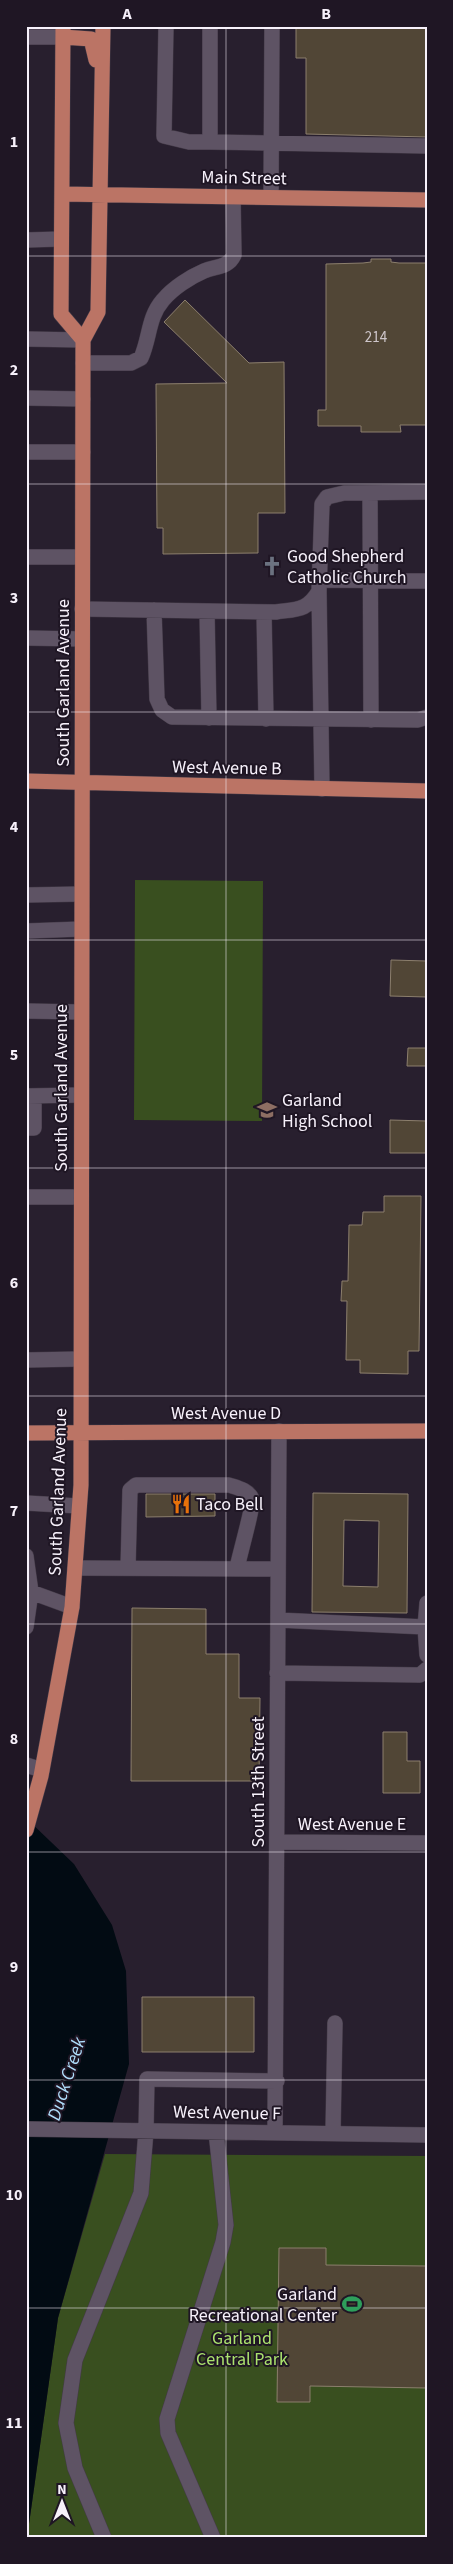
<svg xmlns="http://www.w3.org/2000/svg" width="453" height="2564" font-family="'Source Sans 3',sans-serif">
<rect width="100%" height="100%" fill="#281f2e"/>
<path fill="#394f1f" d="M 135,880 L 263,881 L 262,1121 L 134,1120 Z
M 105,2154 L 427,2156 L 427,2538 L 27,2538 L 58,2318 Z"/>
<path fill="#020b13" d="M 26,1818 L 74,1864 L 112,1925 L 126,1971 L 129,2064 L 58,2318 L 27,2538 L 26,2034 L 29,2022 L 26,2009 Z"/>
<path fill="#514636" stroke="#8c7f6d" fill-rule="evenodd" d="M 296,26 L 427,26 L 427,137 L 306,134 L 306,58 L 296,58 Z
M 371,259 L 391,259 L 391,262 L 399,263 L 427,263 L 427,425 L 400,425 L 401,432 L 361,432 L 361,426 L 318,426 L 318,410 L 326,410 L 326,264 L 363,263 L 371,262 Z
M 185,300 L 249,363 L 284,362 L 285,513 L 258,513 L 258,553 L 163,554 L 163,528 L 157,528 L 156,384 L 227,383 L 164,322 Z
M 391,960 L 427,961 L 427,997 L 390,996 Z
M 408,1048 L 427,1048 L 427,1066 L 407,1066 Z
M 390,1120 L 427,1121 L 427,1153 L 390,1153 Z
M 384,1196 L 421,1196 L 419,1351 L 408,1351 L 408,1374 L 360,1373 L 360,1360 L 346,1360 L 347,1301 L 341,1301 L 342,1281 L 348,1281 L 349,1225 L 362,1225 L 363,1212 L 384,1212 Z
M 313,1493 L 408,1494 L 407,1613 L 312,1612 ZM 344,1520 L 379,1521 L 378,1587 L 343,1586 Z
M 146,1494 L 215,1494 L 215,1516 L 146,1517 Z
M 132,1608 L 206,1609 L 206,1654 L 239,1654 L 239,1698 L 260,1698 L 259,1781 L 131,1781 Z
M 383,1732 L 407,1732 L 407,1761 L 420,1761 L 420,1793 L 383,1793 Z
M 142,1997 L 254,1997 L 254,2052 L 142,2052 Z
M 279,2248 L 326,2248 L 326,2265 L 427,2266 L 427,2388 L 310,2386 L 310,2402 L 277,2402 Z"/>
<g fill="none" stroke-linecap="round" stroke-linejoin="round">
<defs>
<path id="minor" d="M 166,26 L 164,136 L 189,142 L 210,142 L 210,26
M 26,37 L 63,37
M 210,142 L 427,146
M 271,197 L 272,26
M 26,240 L 61,239
M 26,339 L 83,340
M 83,363 L 131,363 L 141,358 C 150,338 148,317 163,300 C 173,288 190,277 204,271 C 216,266 228,268 234,255 L 233,197
M 26,398 L 83,399
M 26,452 L 83,452
M 370,493 L 371,720
M 26,557 L 82,557
M 320,580 L 427,581
M 319,591 L 322,789
M 82,609 L 276,612 C 297,609 307,611 319,591 L 322,504 L 327,497 L 344,493 L 427,492
M 154,610 L 157,699 L 162,710 L 172,717 L 418,720 L 427,717
M 207,611 L 209,718
M 264,612 L 266,719
M 26,638 L 82,639
M 26,895 L 81,894
M 26,931 L 81,929
M 26,1011 L 80,1012
M 26,1096 L 80,1095
M 26,1128 L 34,1128 L 34,1096
M 26,1197 L 80,1197
M 26,1360 L 80,1359
M 26,1503 L 79,1506
M 26,1556 L 31,1592 L 72,1607
M 75,1568 L 278,1569
M 128,1568 L 130,1490 L 136,1485 L 229,1485 C 238,1488 248,1490 252,1499 C 254,1505 239,1557 237,1568
M 278,1620 L 425,1627 L 427,1603
M 26,1627 L 31,1592
M 425,1627 L 427,1655
M 277,1673 L 420,1675 L 427,1669
M 26,1765 L 42,1770
M 277,1842 L 427,1843
M 26,2129 L 427,2135
M 275,2132 L 279,1431
M 333,2133 L 335,2023
M 104,2538 L 75,2468 L 66,2423 L 75,2360 L 141,2193 L 146,2131 L 147,2079 L 277,2081
M 213,2538 L 168,2433 L 167,2419 L 223,2242 L 226,2225 L 216,2132"/>
<path id="major" d="M 63,26 L 61,314 L 83,340
M 63,37 L 91,39 L 96,60
M 62,194 L 427,200
M 26,781 L 427,791
M 26,1433 L 427,1431
M 26,1830 L 41,1776 L 72,1607 L 81,1485 L 83,340 L 98,312 L 103,26"/>
</defs>
<use href="#minor" stroke="#443b48" stroke-width="16"/>
<use href="#major" stroke="#443b48" stroke-width="16"/>
<use href="#minor" stroke="#5e5364" stroke-width="15"/>
<use href="#major" stroke="#bb7465" stroke-width="15"/>
</g>
<path fill="none" stroke="#f7f1fb" stroke-width="1" stroke-opacity="0.55" d="M 226,26 L 226,2538M 26,256 L 427,256M 26,484 L 427,484M 26,712 L 427,712M 26,940 L 427,940M 26,1168 L 427,1168M 26,1396 L 427,1396M 26,1624 L 427,1624M 26,1852 L 427,1852M 26,2080 L 427,2080M 26,2308 L 427,2308"/>
<defs>
<symbol id="church-bare" viewBox="-9 -9 18 18"><path d="M-1.2-6h2.4v3.5h3.3v2.4h-3.3V6h-2.4V-.1h-3.3v-2.4h3.3Z" fill="#6b7280" stroke="#1f1624" stroke-width="2.5" paint-order="stroke"/></symbol>
<symbol id="school-bare" viewBox="-9 -9 18 18"><path d="M0-5L7-2L0 1L-7-2ZM-4 1L0 2.5L4 1V4Q0 6-4 4Z" fill="#8d6e63" stroke="#1f1624" stroke-width="2.5" paint-order="stroke"/></symbol>
<symbol id="restaurant-bare" viewBox="-9 -9 18 18"><path d="M-5-6h1v4h1v-4h1v4h1v-4h1v5L-1.5 .5V6h-2V.5L-5-1ZM5-6V6H3V1.5H1.5Q1.5-4 5-6Z" fill="#e8710a" stroke="#1f1624" stroke-width="2.5" paint-order="stroke"/></symbol>
<symbol id="stadium-bare" viewBox="-9 -9 18 18"><path d="M0-5a6.5 5 0 1 0 0 10a6.5 5 0 1 0 0-10ZM-3.5-1.8h7v3.6h-7Z" fill="#2e9e5b" stroke="#1f1624" stroke-width="2.5" paint-order="stroke"/></symbol>
</defs>
<g fill-rule="evenodd">
<use href="#church-bare" x="258" y="552" width="28" height="28"/>
<use href="#school-bare" x="253" y="1096" width="28" height="28"/>
<use href="#restaurant-bare" x="167" y="1490" width="28" height="28"/>
<use href="#stadium-bare" x="338" y="2290" width="28" height="28"/>
</g>
<g text-anchor="middle" dominant-baseline="central" stroke-width="4" stroke-linejoin="round" paint-order="stroke">
<g font-size="15" fill="#cec6ca">
<text x="376" y="337">214</text>
</g>
<g font-size="18" fill="#f7f1fb" stroke="#1f1624">
<text transform="translate(244 178) rotate(1)">Main Street</text>
<text transform="translate(63 683) rotate(-90)">South Garland Avenue</text>
<text transform="translate(227 768) rotate(1)">West Avenue B</text>
<text transform="translate(61 1088) rotate(-90)">South Garland Avenue</text>
<text x="226" y="1413">West Avenue D</text>
<text transform="translate(58 1492) rotate(-88)">South Garland Avenue</text>
<text transform="translate(258 1782) rotate(-90)">South 13th Street</text>
<text x="352" y="1824">West Avenue E</text>
<text transform="translate(227 2113) rotate(1)">West Avenue F</text>
</g>
<g font-size="18" fill="#f7f1fb" stroke="#1f1624" text-anchor="start">
<text x="287" y="556">Good Shepherd<tspan x="287" dy="21">Catholic Church</tspan></text>
<text x="282" y="1100">Garland<tspan x="282" dy="21">High School</tspan></text>
<text x="196" y="1504">Taco Bell</text>
<text x="337" y="2294" text-anchor="end">Garland<tspan x="337" dy="21">Recreational Center</tspan></text>
</g>
<g font-size="18" fill="#abe26e" stroke="#1f1624">
<text x="242" y="2338">Garland<tspan x="242" dy="21">Central Park</tspan></text>
</g>
<g font-size="19" font-style="italic" fill="#afddfb" stroke="#1f1624">
<text transform="translate(67 2079) rotate(-72)">Duck Creek</text>
</g>
</g>
<rect width="453" height="2564" fill="none" stroke="#1f1624" stroke-width="55"/>
<g transform="translate(62 2502)" stroke="#1f1624" stroke-width="4" paint-order="stroke">
<path d="M0-4L9 19L0 12L-9 19Z" fill="#f7f1fb"/>
<text y="-8" font-size="14" font-weight="bold" text-anchor="middle" fill="#f7f1fb">N</text>
</g>
<rect x="28" y="28" width="398" height="2508" fill="none" stroke="#f7f1fb" stroke-width="2"/>
<g font-size="16" text-anchor="middle" font-weight="bold" fill="#f7f1fb">
<text x="127" y="19">A</text>
<text x="326" y="19">B</text>
<text x="14" y="147">1</text>
<text x="14" y="375">2</text>
<text x="14" y="603">3</text>
<text x="14" y="832">4</text>
<text x="14" y="1060">5</text>
<text x="14" y="1288">6</text>
<text x="14" y="1516">7</text>
<text x="14" y="1744">8</text>
<text x="14" y="1972">9</text>
<text x="14" y="2200">10</text>
<text x="14" y="2428">11</text>
</g>
</svg>
